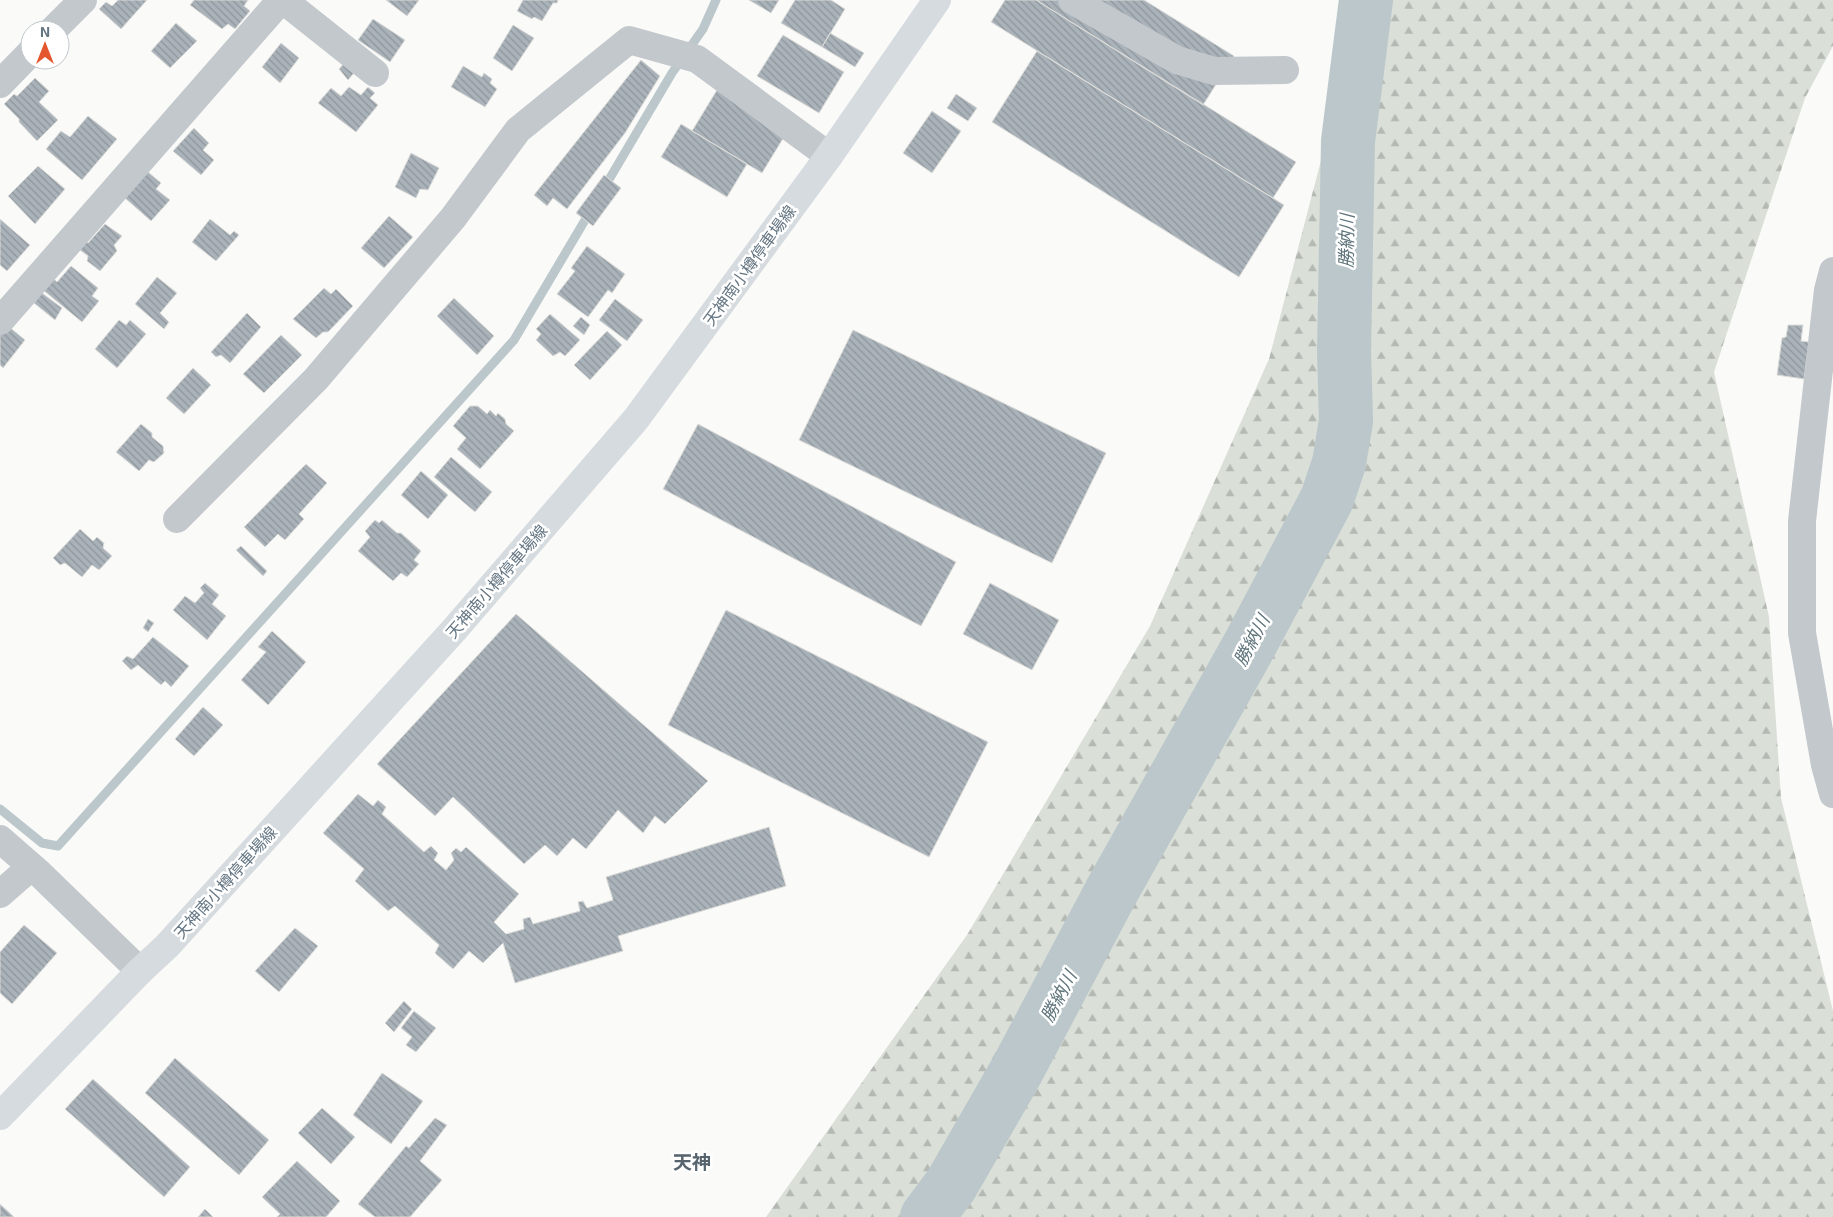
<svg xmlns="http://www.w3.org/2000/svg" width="1833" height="1217" font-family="'Exo 2','Noto Sans JP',sans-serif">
<defs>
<pattern id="forest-firs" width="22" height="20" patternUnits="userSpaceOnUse" patternTransform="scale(1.25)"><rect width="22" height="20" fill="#dadfd7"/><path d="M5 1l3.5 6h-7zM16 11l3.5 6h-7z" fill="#b4b9b4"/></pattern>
<pattern id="building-back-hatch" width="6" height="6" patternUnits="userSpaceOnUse" patternTransform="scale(1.25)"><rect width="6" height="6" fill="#aab3b9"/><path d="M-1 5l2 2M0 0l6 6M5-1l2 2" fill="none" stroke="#8e969c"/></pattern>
</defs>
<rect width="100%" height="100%" fill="#fafaf8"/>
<path fill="url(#forest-firs)" d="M 1363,0 L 1833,0 L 1833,46 L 1805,98 L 1714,372 L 1769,617 L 1781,798 L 1833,1011 L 1833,1217 L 766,1217 L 967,935 L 1150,626 L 1269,359 Z"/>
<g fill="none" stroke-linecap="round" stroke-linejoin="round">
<path stroke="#bbc7cb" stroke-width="9" d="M 604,188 L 672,73 L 703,29 L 716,0
M 0,809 L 42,843 L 58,846 L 514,340 L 591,210"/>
<path stroke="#bbc7cb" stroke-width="54" d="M 927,1217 L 951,1185 L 1017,1070 L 1110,894 L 1249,646 L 1327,499 L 1339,463 L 1346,421 L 1344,351 L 1348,141 L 1366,0"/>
</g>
<path fill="url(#building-back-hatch)" stroke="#dcdcda" d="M 118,0 L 147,0 L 121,29 L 99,9 L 106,2 L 112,6 Z
M 194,0 L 248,0 L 244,6 L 250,11 L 235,29 L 228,24 L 222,29 L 190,5 Z
M 386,0 L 419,0 L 407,16 Z
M 523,0 L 558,0 L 557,3 L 553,3 L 542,21 L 534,17 L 532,19 L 517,11 Z
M 749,0 L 779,0 L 771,13 Z
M 795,0 L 831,0 L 845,9 L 822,47 L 781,23 Z
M 1005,0 L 1036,0 L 1296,162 L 1273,198 L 991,22 Z
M 1036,0 L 1144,0 L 1234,56 L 1203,105 Z
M 373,19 L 405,40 L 390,62 L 358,40 Z
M 176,23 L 197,41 L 170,68 L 151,51 Z
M 513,25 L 534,38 L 512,71 L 493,58 Z
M 830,33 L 864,53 L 855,67 L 822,47 Z
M 783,35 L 844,72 L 819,113 L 757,76 Z
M 281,43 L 299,58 L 280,83 L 262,67 Z
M 1037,51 L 1284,205 L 1239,277 L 992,122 Z
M 349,58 L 360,66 L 348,80 L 339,69 Z
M 641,60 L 660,76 L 625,133 L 567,209 L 553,198 L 547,206 L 534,195 Z
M 463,66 L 482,77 L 484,73 L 492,79 L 490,83 L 497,89 L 485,107 L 451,87 Z
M 35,78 L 49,91 L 39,102 L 58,120 L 37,141 L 19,122 L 19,119 L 4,104 L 14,94 L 17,96 Z
M 349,87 L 361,95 L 368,87 L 375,93 L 370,98 L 378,105 L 356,132 L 318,103 L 331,88 L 341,96 Z
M 717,90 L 787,132 L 762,173 L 692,131 Z
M 956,94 L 977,108 L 968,121 L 947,108 Z
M 932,111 L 961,131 L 932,173 L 903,153 Z
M 88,116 L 117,139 L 82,180 L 46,149 L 61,131 L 70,137 Z
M 681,124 L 747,164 L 727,197 L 661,157 Z
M 194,128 L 209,143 L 203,150 L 214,160 L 201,175 L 173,151 Z
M 411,153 L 439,168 L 428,190 L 420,189 L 416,198 L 395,187 Z
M 38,166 L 65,189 L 35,224 L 8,196 Z
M 148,172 L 161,183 L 156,189 L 170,200 L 151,221 L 125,198 Z
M 604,175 L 621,188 L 593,226 L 576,213 Z
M 389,216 L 413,237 L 384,268 L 361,248 Z
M 0,219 L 30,245 L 7,271 L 0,265 Z
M 210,219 L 230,235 L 234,231 L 239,235 L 216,261 L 192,242 Z
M 105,224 L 122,236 L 114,245 L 117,251 L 100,271 L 87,261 L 88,256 L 76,247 L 83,239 L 88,243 Z
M 587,246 L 625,274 L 612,293 L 608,290 L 588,317 L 557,294 L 575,271 L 571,268 Z
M 71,266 L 98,288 L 92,296 L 99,301 L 82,322 L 37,285 L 47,273 L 57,282 Z
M 157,277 L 177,293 L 160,313 L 169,322 L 164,329 L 135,304 Z
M 324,288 L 331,294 L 336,289 L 353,306 L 328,332 L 323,332 L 316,338 L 293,319 Z
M 42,293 L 62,308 L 55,320 L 34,303 Z
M 454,298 L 494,336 L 477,355 L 437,316 Z
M 615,299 L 643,320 L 627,341 L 599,320 Z
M 247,313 L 261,327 L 230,363 L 221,355 L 216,357 L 211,352 Z
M 550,314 L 580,340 L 565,356 L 560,352 L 553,356 L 536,340 L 541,334 L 536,329 Z
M 581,317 L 590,325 L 584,335 L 573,326 Z
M 119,320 L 126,325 L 130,320 L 146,334 L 117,368 L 95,349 Z
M 7,325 L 25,340 L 3,368 L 0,365 L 0,332 Z
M 1788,325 L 1803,325 L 1801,341 L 1809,342 L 1804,379 L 1777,375 L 1782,338 L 1786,337 Z
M 853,330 L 1106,453 L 1052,563 L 799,440 Z
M 607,331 L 622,345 L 590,380 L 574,365 Z
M 281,335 L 302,355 L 264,393 L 243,374 Z
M 193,368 L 211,385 L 184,414 L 166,398 Z
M 470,406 L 478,406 L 487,414 L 490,410 L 496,416 L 498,413 L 505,419 L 506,424 L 514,431 L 480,469 L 457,449 L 466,438 L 453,426 Z
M 141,424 L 152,433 L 152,437 L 163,446 L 164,453 L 154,462 L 149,460 L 139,471 L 116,452 Z
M 698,424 L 956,562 L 921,626 L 663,489 Z
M 451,457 L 492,492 L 475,512 L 434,477 Z
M 306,464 L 327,483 L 299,514 L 304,519 L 285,540 L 278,534 L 265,547 L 244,527 Z
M 421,471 L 448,495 L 428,519 L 401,495 Z
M 375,520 L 379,523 L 382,520 L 397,533 L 401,533 L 421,551 L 414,560 L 419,564 L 407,577 L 401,573 L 393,581 L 358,551 L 370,537 L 365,531 Z
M 80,529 L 93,541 L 97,537 L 104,543 L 103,548 L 112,556 L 99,570 L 92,565 L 82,577 L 65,563 L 60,565 L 53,558 Z
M 241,546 L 267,571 L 263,576 L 236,550 Z
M 205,583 L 219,595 L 212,604 L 226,616 L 207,640 L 173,610 L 185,596 L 195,603 L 204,593 L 200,588 Z
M 990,583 L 1059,620 L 1032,670 L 963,634 Z
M 726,610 L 988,742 L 929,857 L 668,725 Z
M 516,614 L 708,781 L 665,824 L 655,816 L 643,833 L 618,810 L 586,849 L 573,838 L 557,856 L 545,845 L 524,864 L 453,797 L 435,816 L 377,764 Z
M 148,619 L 154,623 L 148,632 L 143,628 Z
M 272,631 L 306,662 L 268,705 L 241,680 L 266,652 L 258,647 Z
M 153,637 L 189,666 L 171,687 L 165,681 L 161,685 L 138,665 L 131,670 L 122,661 L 127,656 L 133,659 Z
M 203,707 L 223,725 L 194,756 L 175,739 Z
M 358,794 L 373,806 L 378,800 L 386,807 L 382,814 L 424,852 L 431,846 L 438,853 L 434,860 L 446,870 L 454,860 L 451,853 L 456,848 L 461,852 L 466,847 L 519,894 L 494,922 L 506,934 L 524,929 L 523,919 L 530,917 L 533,924 L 580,911 L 578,902 L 583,901 L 587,908 L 613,900 L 606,877 L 769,827 L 786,886 L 618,936 L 623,951 L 515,983 L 503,943 L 483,963 L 469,951 L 453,969 L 435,953 L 439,945 L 395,906 L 388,911 L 355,881 L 364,869 L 323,833 Z
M 24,925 L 57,953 L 12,1004 L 0,993 L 0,952 Z
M 295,928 L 318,946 L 279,992 L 255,971 Z
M 404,1001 L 412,1009 L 394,1032 L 385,1023 Z
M 414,1011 L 436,1028 L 416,1052 L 406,1045 L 412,1037 L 401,1028 Z
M 175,1058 L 269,1140 L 239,1175 L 145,1093 Z
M 382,1073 L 423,1101 L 391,1144 L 353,1115 Z
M 93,1079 L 190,1167 L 164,1197 L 65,1109 Z
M 322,1108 L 355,1137 L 331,1164 L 298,1133 Z
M 435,1118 L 447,1125 L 420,1161 L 442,1180 L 410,1217 L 375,1217 L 358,1204 L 406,1146 L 409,1148 Z
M 297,1161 L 340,1201 L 326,1217 L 277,1217 L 280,1214 L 262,1197 Z
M 0,1204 L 14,1217 L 0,1217 Z
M 205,1209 L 213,1217 L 198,1217 Z"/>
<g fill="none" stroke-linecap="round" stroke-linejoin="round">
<path stroke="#c3c8cc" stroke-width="28" d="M 283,0 L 375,73
M 1072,0 L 1177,60 L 1214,71 L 1285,70
M 53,30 L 83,0
M 0,84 L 30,53
M 1833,271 L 1828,290 L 1802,521 L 1802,633 L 1825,765 L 1833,794
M 0,321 L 281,0
M 177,519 L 316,379 L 453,218 L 518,130 L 629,40 L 697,59 L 829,156
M 0,839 L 39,873 L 140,971
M 0,894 L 31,867"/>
<path stroke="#d6dbdf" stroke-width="28" d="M 0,1116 L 140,971 L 167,946 L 454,630 L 636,419 L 829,156 L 937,0"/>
</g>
<g text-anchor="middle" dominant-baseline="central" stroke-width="5" stroke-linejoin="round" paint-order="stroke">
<g font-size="16" fill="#657683" stroke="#fff">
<text transform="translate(749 265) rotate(-54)">天神南小樽停車場線</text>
<text transform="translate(496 581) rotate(-49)">天神南小樽停車場線</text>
<text transform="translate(225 882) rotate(-48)">天神南小樽停車場線</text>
</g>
<g font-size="18" font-style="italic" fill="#60757c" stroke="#fff">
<text transform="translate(1346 241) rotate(-89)">勝納川</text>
<text transform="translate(1251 640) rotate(-62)">勝納川</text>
<text transform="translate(1058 996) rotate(-62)">勝納川</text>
</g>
<g font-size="19" font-weight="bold" fill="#57646e" stroke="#fff">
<text x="692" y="1161">天神</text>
</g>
</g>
<g transform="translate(45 45)"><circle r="24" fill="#ffffff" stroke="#c1c8cd"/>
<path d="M0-4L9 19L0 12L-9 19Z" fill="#e4572e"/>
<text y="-8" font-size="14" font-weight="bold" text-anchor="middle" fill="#657683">N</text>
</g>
</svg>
